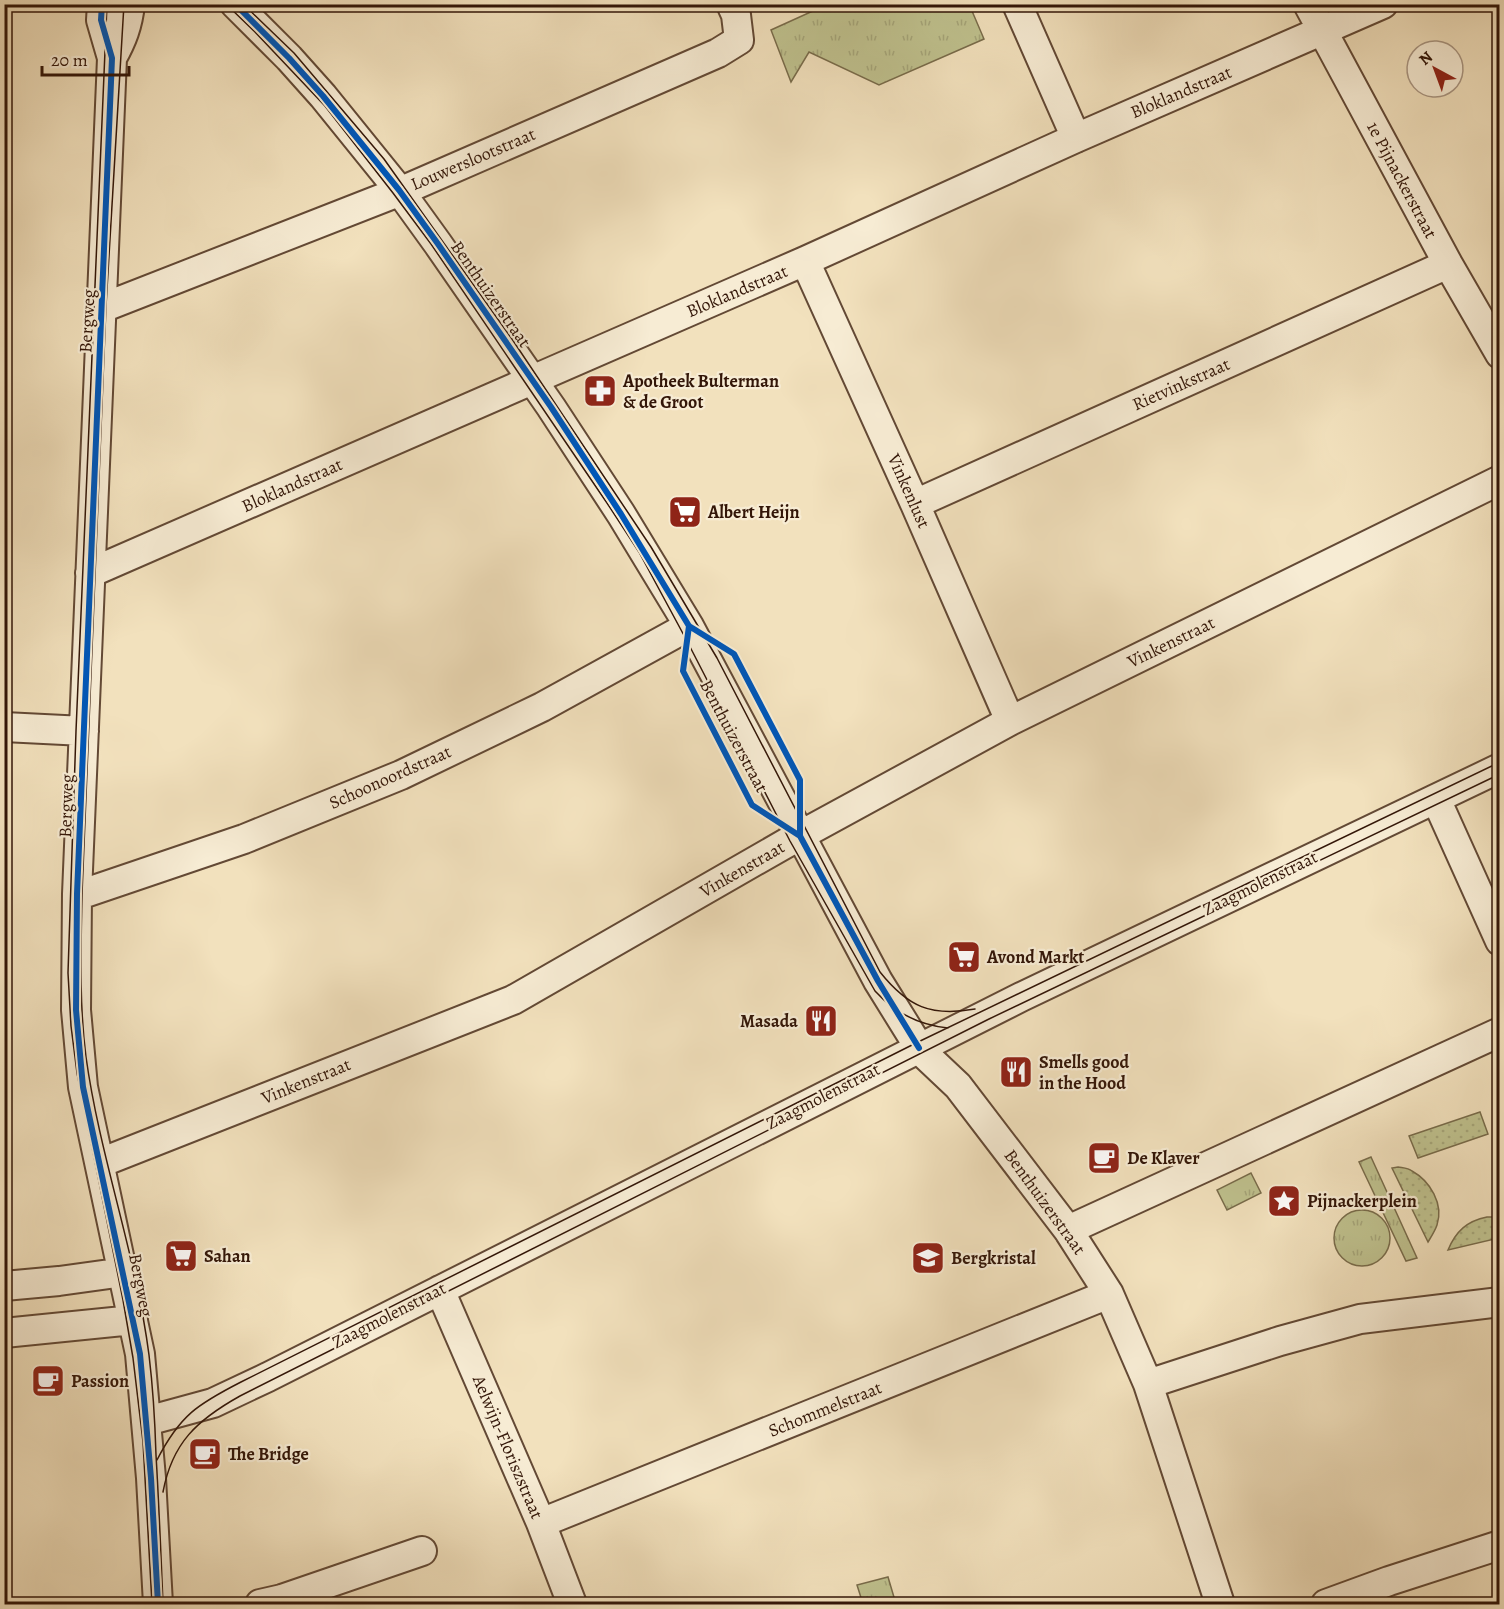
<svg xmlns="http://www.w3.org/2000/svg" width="1504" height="1609" font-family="Alegreya,serif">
<defs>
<pattern id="park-tufts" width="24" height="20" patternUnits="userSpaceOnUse" patternTransform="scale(1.5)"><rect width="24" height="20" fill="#bfc18e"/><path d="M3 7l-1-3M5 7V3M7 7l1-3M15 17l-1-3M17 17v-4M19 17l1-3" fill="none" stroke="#a5a579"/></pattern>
<pattern id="garden-dots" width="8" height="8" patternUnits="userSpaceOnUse" patternTransform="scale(1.5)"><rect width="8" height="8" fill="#bfc18e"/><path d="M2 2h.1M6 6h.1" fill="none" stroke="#a5a579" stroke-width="1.8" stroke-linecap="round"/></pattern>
</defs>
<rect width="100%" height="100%" fill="#f2e1bd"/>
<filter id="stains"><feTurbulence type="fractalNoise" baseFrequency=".00333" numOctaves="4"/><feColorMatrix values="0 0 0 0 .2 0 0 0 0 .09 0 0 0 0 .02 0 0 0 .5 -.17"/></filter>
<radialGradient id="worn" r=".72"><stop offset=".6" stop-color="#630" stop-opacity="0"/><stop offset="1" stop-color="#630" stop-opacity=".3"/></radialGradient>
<path fill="url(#park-tufts)" stroke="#796c4b" stroke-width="1.5" d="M 969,4 L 984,39 L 879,85 L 809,52 L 791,82 L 771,30 L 826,5 Z
M 1371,1157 L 1417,1258 L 1406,1261 L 1359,1162 Z
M 1251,1173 L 1261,1193 L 1227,1210 L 1217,1190 Z
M1334 1238a28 28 0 1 1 56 0a28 28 0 1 1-56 0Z
M 888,1577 L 896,1604 L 863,1604 L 857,1585 Z"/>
<path fill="url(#garden-dots)" stroke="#796c4b" stroke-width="1.5" d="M 1480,1112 L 1488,1134 L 1418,1158 L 1409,1136 Z
M 1398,1167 C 1403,1168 1408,1168 1412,1171 C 1430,1181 1444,1204 1437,1225 C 1435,1231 1431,1237 1428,1242 L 1392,1168 Z
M 1487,1217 L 1499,1217 L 1499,1238 L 1448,1250 C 1456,1231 1467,1221 1487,1217 Z"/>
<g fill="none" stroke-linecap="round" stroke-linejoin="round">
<defs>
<path id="minor" d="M 102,4 L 101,20 L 112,58 L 77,894 L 76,1010 L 83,1087 L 140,1354 L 151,1478 L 158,1604
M 235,4 L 289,58 L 323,96 L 399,190 L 438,244 L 551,407 L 621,514 L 689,626 L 878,981 L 922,1052 L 958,1086 L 1068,1230 L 1109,1294 L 1148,1384 L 1220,1604
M 1017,4 L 1076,138
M 1308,4 L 1448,264 L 1500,354
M 112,58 C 122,40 128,25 130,4
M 805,261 L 915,504 L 1010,721
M 102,308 L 406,189 L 718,53 L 739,40 L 736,15 L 731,4
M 915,504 L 1448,264
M 90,573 L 805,261 L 1076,138 L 1383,4
M 4,727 L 84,731
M 1436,799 L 1500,941
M 77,894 L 82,894 L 244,839 L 401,775 L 542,707 L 689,626
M 100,1163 L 513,1000 L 790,841 L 1010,721 L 1500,480
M 1068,1230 L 1500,1032
M 4,1286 L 59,1281 L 124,1272
M 440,1290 L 541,1523 L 572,1604
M 4,1333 L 133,1320
M 1148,1384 L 1280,1341 L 1360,1319 L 1500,1302
M 147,1421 L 213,1403 L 268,1377 L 1021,997 L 1500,768
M 541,1523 L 1109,1294
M 260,1604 L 282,1599 L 422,1551
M 1326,1604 L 1389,1581 L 1500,1545"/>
</defs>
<use href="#minor" stroke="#634935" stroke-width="32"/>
<use href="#minor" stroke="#f7ecd4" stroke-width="28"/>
<path stroke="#331608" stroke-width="1.5" d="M 107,4 L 76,731 L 68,973 L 71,1026 L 77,1073 L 123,1300 L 133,1358 L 143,1442 L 152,1604
M 124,4 L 106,306 L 82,894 C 81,949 79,1003 86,1057 C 100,1158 136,1254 149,1355 C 153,1388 155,1422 156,1455 C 159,1505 161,1555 163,1604
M 226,4 L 255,32 L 325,106 L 393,193 L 431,244 L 607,503 L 639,552 L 687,641 L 790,841 L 875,991 C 895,1013 918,1025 948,1028
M 243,4 L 294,53 L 384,159 L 512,339 L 651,547 L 717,658 L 880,972 C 908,1007 931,1017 975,1009
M 157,1460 C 180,1415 198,1404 241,1382 L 916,1043 L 1500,762
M 163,1492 C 172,1443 197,1420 240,1396 L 989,1019 L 1500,774"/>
<defs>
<path id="cycleway" d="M 102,4 L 101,20 L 112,58 L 77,894 L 76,1010 L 83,1087 L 140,1354 L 151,1478 L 158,1604
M 235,4 L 289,58 L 323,96 L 399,190 L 438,244 L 551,407 L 621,514 L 689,626 L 734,654 L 800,780 L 800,836 L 878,981 L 919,1048
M 689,626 L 683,671 L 752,805 L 800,836"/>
</defs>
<use href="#cycleway" stroke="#f7ecd4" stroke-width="10"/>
<use href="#cycleway" stroke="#0057b8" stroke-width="6"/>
</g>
<defs>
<symbol id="pharmacy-square" viewBox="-11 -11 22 22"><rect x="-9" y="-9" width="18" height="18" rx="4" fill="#8f2418" stroke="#f7ecd4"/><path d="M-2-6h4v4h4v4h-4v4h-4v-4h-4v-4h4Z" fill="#fff"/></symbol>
<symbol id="supermarket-square" viewBox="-11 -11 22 22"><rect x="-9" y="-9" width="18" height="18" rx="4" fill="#8f2418" stroke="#f7ecd4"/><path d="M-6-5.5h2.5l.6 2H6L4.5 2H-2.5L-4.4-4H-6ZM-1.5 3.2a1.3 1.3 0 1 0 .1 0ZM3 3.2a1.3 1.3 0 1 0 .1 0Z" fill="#fff"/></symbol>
<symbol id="restaurant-square" viewBox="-11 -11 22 22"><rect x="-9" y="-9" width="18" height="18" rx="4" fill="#8f2418" stroke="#f7ecd4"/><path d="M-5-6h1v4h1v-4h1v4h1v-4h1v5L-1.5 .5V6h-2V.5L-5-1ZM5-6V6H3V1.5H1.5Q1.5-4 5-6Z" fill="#fff"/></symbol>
<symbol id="cafe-square" viewBox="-11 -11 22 22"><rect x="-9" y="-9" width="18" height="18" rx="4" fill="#8f2418" stroke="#f7ecd4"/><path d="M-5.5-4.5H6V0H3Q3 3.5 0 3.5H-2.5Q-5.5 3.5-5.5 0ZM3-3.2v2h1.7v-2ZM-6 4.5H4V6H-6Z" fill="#fff"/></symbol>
<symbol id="sight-square" viewBox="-11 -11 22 22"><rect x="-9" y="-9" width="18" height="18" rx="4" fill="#8f2418" stroke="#f7ecd4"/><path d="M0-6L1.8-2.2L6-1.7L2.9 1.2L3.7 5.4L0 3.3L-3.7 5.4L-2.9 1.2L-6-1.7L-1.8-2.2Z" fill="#fff"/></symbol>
<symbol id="school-square" viewBox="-11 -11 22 22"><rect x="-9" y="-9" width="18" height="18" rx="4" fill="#8f2418" stroke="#f7ecd4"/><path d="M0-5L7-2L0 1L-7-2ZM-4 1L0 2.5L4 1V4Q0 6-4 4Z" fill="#fff"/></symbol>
</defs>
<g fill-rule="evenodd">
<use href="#pharmacy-square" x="581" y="372" width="38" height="38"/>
<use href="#supermarket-square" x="666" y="493" width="38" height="38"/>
<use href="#supermarket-square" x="945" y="938" width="38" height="38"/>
<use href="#restaurant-square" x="802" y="1002" width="38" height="38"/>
<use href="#restaurant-square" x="997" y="1053" width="38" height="38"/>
<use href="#cafe-square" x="1085" y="1139" width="38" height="38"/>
<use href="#sight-square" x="1265" y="1182" width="38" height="38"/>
<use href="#supermarket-square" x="162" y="1237" width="38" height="38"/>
<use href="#school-square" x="909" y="1239" width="38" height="38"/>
<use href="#cafe-square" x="29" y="1362" width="38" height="38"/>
<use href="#cafe-square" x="186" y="1435" width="38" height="38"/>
</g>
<g text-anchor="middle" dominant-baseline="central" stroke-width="4.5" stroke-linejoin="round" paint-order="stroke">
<g font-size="18" fill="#331608" stroke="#f7ecd4">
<text transform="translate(1181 92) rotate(-23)">Bloklandstraat</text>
<text transform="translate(473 159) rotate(-23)">Louwerslootstraat</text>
<text transform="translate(1402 180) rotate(62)">1e Pijnackerstraat</text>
<text transform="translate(737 291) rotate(-23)">Bloklandstraat</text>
<text transform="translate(491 294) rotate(55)">Benthuizerstraat</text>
<text transform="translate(87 321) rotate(-87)">Bergweg</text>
<text transform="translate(1181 384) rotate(-24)">Rietvinkstraat</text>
<text transform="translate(292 485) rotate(-24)">Bloklandstraat</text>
<text transform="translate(909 491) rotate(66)">Vinkenlust</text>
<text transform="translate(1171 642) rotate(-26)">Vinkenstraat</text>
<text transform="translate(734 736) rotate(62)">Benthuizerstraat</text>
<text transform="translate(390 777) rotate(-24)">Schoonoordstraat</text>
<text transform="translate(66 806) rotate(-88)">Bergweg</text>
<text transform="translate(742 869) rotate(-30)">Vinkenstraat</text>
<text transform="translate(1260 883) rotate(-26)">Zaagmolenstraat</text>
<text transform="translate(306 1081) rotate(-22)">Vinkenstraat</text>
<text transform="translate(823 1096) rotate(-27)">Zaagmolenstraat</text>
<text transform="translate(1045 1202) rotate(54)">Benthuizerstraat</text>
<text transform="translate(141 1285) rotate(79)">Bergweg</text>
<text transform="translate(389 1315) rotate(-27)">Zaagmolenstraat</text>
<text transform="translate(825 1409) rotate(-22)">Schommelstraat</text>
<text transform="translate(508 1447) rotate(67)">Aelwijn-Floriszstraat</text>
</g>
<g font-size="18" font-weight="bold" fill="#331608" stroke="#f7ecd4" text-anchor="start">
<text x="623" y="381">Apotheek Bulterman<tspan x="623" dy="21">&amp; de Groot</tspan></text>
<text x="708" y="512">Albert Heijn</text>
<text x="987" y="957">Avond Markt</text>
<text x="798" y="1021" text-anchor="end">Masada</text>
<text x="1039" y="1062">Smells good<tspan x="1039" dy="21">in the Hood</tspan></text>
<text x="1127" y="1158">De Klaver</text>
<text x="1307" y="1201">Pijnackerplein</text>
<text x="204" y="1256">Sahan</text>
<text x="951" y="1258">Bergkristal</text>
<text x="71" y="1381">Passion</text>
<text x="228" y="1454">The Bridge</text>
</g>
</g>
<rect width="1504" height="1609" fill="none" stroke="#f2e1bd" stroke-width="24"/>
<rect x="6" y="6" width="1492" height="1597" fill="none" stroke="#331608" stroke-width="3"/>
<rect x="12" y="12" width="1480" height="1585" fill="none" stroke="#331608" stroke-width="1.5"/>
<g transform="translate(1435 69) rotate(319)"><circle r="28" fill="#f7ecd4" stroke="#a99682" stroke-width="1.5"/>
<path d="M0-4.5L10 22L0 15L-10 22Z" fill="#8f2418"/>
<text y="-9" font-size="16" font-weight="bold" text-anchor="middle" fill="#331608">N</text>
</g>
<path d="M42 66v9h87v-9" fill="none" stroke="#331608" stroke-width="3"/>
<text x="51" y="66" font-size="18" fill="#331608" stroke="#f7ecd4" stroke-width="4.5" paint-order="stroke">20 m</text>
<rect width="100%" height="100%" filter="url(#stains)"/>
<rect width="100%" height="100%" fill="url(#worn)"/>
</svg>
